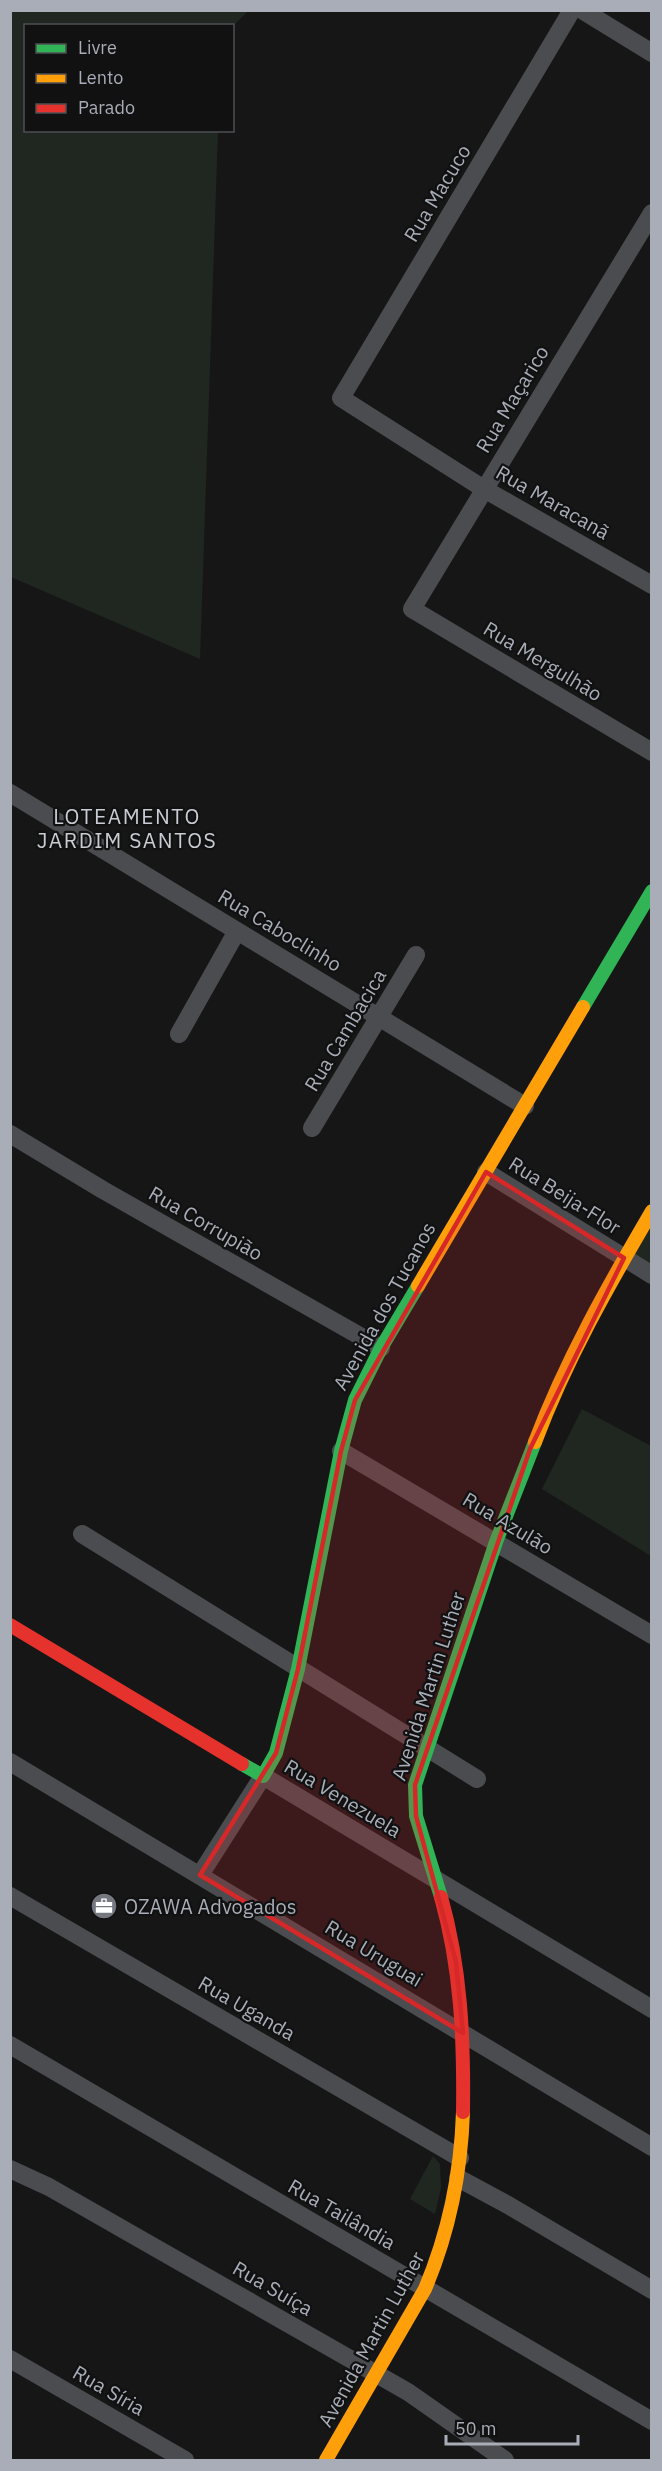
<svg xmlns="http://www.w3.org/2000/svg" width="662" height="2471" font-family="'IBM Plex Sans',sans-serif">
<rect width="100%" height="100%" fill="#161617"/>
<path fill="#202721" d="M 11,10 L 248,11 L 233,26 L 26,26 L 26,130 L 218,131 L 200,659 L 11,577 Z
M 651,1225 L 651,1266 L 633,1255 Z
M 582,1409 L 651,1446 L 651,1556 L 542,1489 Z
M 433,2156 L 440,2164 L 441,2188 L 435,2214 L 410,2199 Z"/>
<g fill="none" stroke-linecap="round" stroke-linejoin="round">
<path stroke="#4b4c4f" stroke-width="18" d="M 572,10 L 341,398 L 484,489 L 652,585
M 582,10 L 652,53
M 652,213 L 412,609 L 652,752
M 10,793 L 525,1106
M 179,1034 L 237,931
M 312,1128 L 416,955
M 10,1134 L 103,1190 L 381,1348
M 486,1172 L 652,1275
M 341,1451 L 652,1635
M 82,1534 L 477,1779
M 10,1762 L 652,2147
M 200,1875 L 263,1776 L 652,2009
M 10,1896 L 460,2158
M 10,2045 L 652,2421
M 10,2169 L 49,2187 L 408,2392 L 505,2460
M 458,2178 L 508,2205 L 652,2290
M 10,2359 L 185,2460"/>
<path stroke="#30b455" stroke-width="14" d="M 583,1007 L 652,891
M 242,1764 L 263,1776 L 276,1753 L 298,1669 L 341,1451 L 355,1400 L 381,1348 L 418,1286
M 441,1897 L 416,1816 L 415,1785 L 496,1542 L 535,1442"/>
<path stroke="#ff9f0a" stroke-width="14" d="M 418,1286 L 583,1007
M 535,1442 C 566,1360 608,1286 652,1211
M 326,2460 L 425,2289 C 449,2232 461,2174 463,2112"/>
<path stroke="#e5322d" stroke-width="14" d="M 10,1625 L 242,1764
M 441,1897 C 461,1968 464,2038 463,2112"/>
</g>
<path fill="#d62828" fill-opacity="0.2" stroke="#d62828" stroke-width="4.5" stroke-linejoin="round" d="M 486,1172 L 624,1258 L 530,1449 L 415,1785 L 416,1816 L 456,1962 L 463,2033 L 200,1875 L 276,1753 L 298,1669 L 341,1451 L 355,1400 Z"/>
<defs>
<symbol id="office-disc" viewBox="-11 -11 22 22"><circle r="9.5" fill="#75787f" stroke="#111112"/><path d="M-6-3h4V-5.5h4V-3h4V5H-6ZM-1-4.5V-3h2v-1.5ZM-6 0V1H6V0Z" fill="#fff"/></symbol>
</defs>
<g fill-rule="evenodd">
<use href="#office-disc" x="89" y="1891" width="30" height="30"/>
</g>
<g text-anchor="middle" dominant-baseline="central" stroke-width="4.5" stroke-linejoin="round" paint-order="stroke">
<g font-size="20" fill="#a8adb7" stroke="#111112">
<text transform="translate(437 193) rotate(-59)">Rua Macuco</text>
<text transform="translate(512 399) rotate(-59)">Rua Maçarico</text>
<text transform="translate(553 502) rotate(30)">Rua Maracanã</text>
<text transform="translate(543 661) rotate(31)">Rua Mergulhão</text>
<text transform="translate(280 930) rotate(31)">Rua Caboclinho</text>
<text transform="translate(345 1030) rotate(-59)">Rua Cambacica</text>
<text transform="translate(565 1195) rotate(32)">Rua Beija-Flor</text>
<text transform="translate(206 1223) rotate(30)">Rua Corrupião</text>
<text transform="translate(384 1306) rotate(-61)">Avenida dos Tucanos</text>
<text transform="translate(508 1523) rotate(31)">Rua Azulão</text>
<text transform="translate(428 1686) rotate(-72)">Avenida Martin Luther</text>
<text transform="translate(343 1798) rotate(31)">Rua Venezuela</text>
<text transform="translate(374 1953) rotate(31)">Rua Uruguai</text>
<text transform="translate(247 2008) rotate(30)">Rua Uganda</text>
<text transform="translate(342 2214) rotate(30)">Rua Tailândia</text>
<text transform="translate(273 2288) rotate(30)">Rua Suíça</text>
<text transform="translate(371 2339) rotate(-61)">Avenida Martin Luther</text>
<text transform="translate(109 2390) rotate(30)">Rua Síria</text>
</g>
<g font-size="20" fill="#a8adb7" stroke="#111112" text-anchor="start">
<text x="124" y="1906">OZAWA Advogados</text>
</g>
<g font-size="21" letter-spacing="1.5" fill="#c9ccd3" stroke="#111112">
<text x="127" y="816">LOTEAMENTO<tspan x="127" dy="24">JARDIM SANTOS</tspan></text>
</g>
</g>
<rect width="662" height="2471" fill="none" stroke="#a8adb7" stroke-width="24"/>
<rect x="24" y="24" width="210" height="108" fill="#111112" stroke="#4d4f54" stroke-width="1.5"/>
<rect x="36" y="44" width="30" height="9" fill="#30b455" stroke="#4d4f54" stroke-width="1.5"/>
<text x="78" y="54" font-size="18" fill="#a8adb7">Livre</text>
<rect x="36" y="74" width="30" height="9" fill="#ff9f0a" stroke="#4d4f54" stroke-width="1.5"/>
<text x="78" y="84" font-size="18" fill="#a8adb7">Lento</text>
<rect x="36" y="104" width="30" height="9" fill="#e5322d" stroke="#4d4f54" stroke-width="1.5"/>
<text x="78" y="114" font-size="18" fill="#a8adb7">Parado</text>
<path d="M446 2435v9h132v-9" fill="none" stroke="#a8adb7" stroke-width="3"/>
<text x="455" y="2435" font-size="18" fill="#a8adb7" stroke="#111112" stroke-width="4.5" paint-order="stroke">50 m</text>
</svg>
